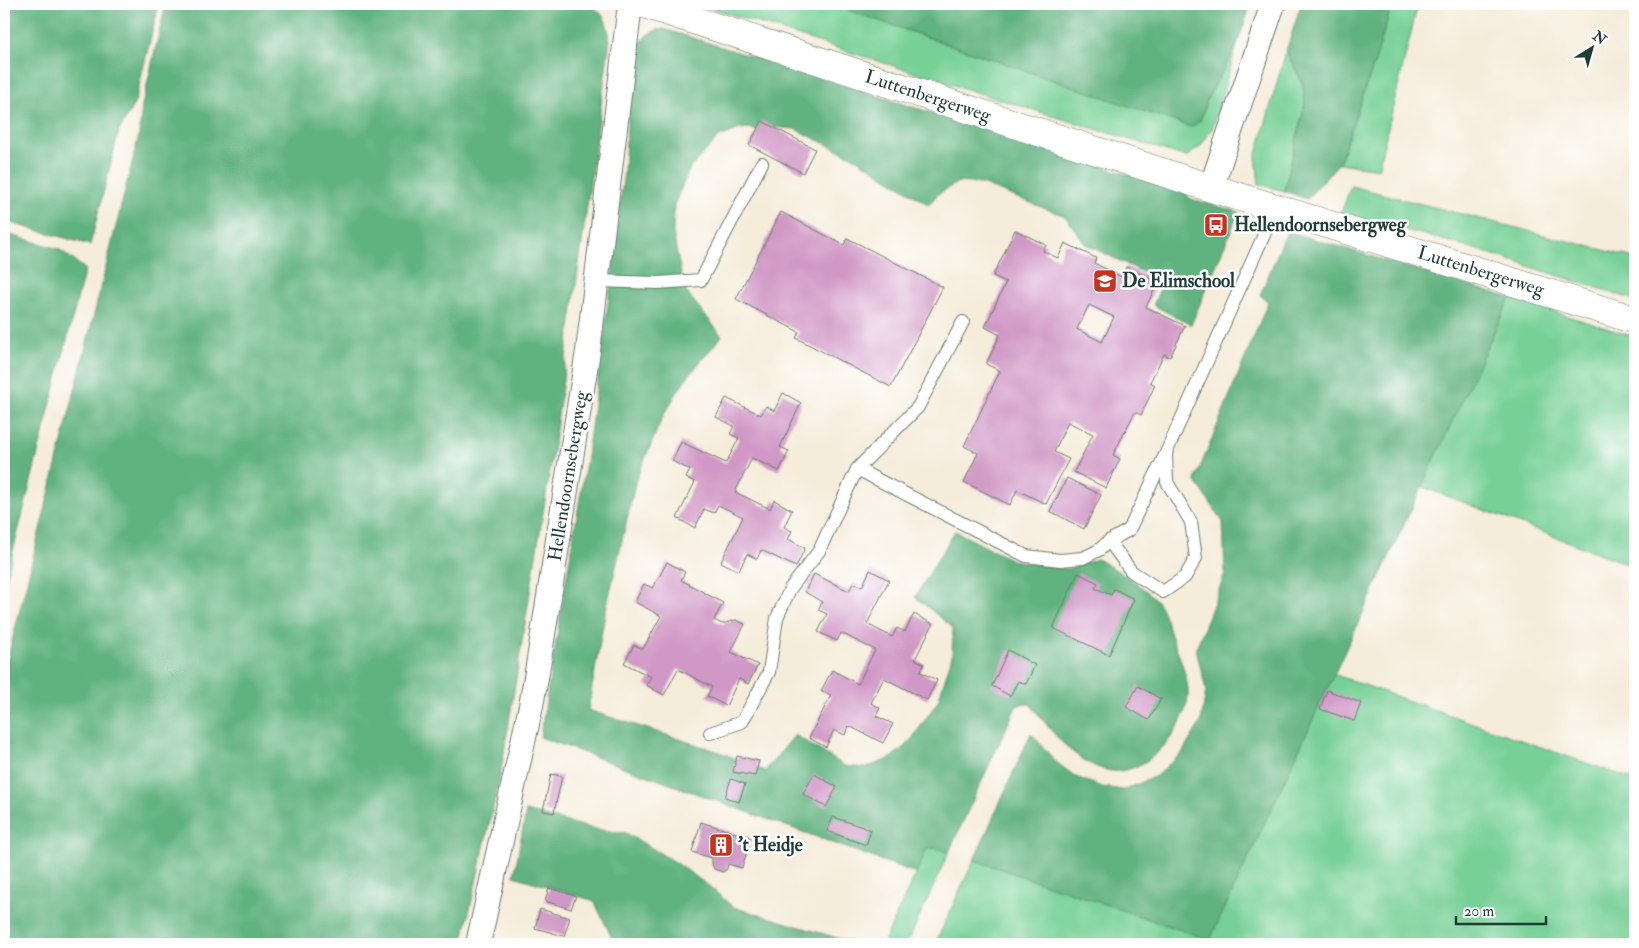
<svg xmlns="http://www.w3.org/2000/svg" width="1639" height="948" font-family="'IM FELL Double Pica',serif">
<rect width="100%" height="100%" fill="#fff"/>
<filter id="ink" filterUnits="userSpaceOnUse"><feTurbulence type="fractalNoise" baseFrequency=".02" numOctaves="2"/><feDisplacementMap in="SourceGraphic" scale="10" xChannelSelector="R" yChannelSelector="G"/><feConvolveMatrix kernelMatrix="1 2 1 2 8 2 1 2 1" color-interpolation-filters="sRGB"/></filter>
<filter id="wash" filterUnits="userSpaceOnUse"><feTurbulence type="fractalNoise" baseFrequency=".0096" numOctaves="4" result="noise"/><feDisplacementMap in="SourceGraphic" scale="20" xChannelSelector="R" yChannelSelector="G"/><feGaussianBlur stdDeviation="1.12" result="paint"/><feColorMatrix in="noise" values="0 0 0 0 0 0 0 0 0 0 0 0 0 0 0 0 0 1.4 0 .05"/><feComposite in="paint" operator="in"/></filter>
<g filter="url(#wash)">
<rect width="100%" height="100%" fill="#f5ecda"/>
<path fill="#77d096" stroke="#4b8665" d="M 698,4 L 830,4 L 1191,127 L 1200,121 L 1208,97 L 1237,45 L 1212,129 L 1200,147 L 1186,157 L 985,95 Z
M 1392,4 L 1418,4 L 1378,169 L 1339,163 L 1376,58 Z
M 1286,51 L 1303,84 L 1305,104 L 1284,191 L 1259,184 L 1256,157 Z
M 1351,186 L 1635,258 L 1635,300 L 1462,245 L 1341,213 Z
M 1510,298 L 1635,337 L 1635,567 L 1420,486 Z
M 1333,674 L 1635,780 L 1635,944 L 935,944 L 974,860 L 1210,939 Z
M 935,848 L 949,852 L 907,944 L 883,944 L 927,849 Z"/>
<path fill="#61b27f" stroke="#40785a" d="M 4,4 L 159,4 L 135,102 L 119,131 L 90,245 L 4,221 Z
M 166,4 L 584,4 C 604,10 607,20 610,40 L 553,452 L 500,777 L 462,944 L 4,944 L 4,673 L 139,135 L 142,106 Z
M 830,4 L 1251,4 L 1237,45 L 1208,97 L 1200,121 L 1191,127 Z
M 1301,4 L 1392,4 L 1376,58 L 1339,163 L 1307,199 L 1284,191 L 1305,104 L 1303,84 L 1286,51 Z
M 664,29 L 1184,192 L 1191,199 L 1239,212 L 1191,325 L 1153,305 L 1163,282 L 1085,244 L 1065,216 L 981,184 L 958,182 L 937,195 L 929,205 L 857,159 L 795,129 L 771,127 L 758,132 L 750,128 L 737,130 L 718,138 L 690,168 L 674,205 L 673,233 L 684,289 L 722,336 L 685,380 L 663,416 L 636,480 L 605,614 L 588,710 L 720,752 L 765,771 L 795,735 L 845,766 L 865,768 L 889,759 L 909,743 L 938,701 L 952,656 L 953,628 L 915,597 L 955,531 L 1012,560 L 1040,565 L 1067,569 L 1097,559 C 1118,571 1140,583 1156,600 C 1163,607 1168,626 1171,635 C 1178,652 1186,671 1188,689 C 1191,726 1145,780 1106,770 C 1072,761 1051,730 1030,704 L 1021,704 L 1016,707 L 949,852 L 935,848 L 927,849 L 916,873 L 540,737 L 587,456 L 613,267 L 624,171 L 632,53 L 647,35 L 657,30 Z
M 1287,231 L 1510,298 L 1210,940 L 974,860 L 1031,733 L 1056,762 L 1076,777 L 1102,787 L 1124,790 L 1156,776 L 1182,753 L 1201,722 L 1206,690 L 1196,649 L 1225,574 L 1223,522 L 1195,480 L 1268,302 L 1260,295 Z
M 4,233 L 59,249 L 85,269 L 4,587 Z
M 526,811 L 594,829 L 626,833 L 677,863 L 710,887 L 733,907 L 858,944 L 610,944 L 612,938 L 594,901 L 514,876 Z"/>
<g id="blocks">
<path fill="#d098c6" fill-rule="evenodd" d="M 762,121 L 815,149 L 803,173 L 749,145 Z
M 781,212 L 844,245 L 847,238 L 943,287 L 891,387 L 796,338 L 799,332 L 736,299 Z
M 1015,230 L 1046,245 L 1043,251 L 1058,258 L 1065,243 L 1096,258 L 1094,263 L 1122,277 L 1126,267 L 1158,282 L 1146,307 L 1185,326 L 1170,357 L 1164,354 L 1150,382 L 1155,385 L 1141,415 L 1135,412 L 1113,455 L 1120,459 L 1106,488 L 1074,472 L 1093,434 L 1068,422 L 1054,452 L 1069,459 L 1046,504 L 1017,490 L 1010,505 L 964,482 L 978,453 L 964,446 L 1000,371 L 986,364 L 1000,335 L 985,327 L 1006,282 L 993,276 ZM 1089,305 L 1114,317 L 1102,342 L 1077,329 Z
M 783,393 L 801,403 L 780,447 L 789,451 L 779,471 L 752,458 L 735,492 L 770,509 L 774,500 L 792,510 L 784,527 L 792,531 L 788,539 L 805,548 L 796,567 L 761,550 L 757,559 L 747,554 L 739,571 L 721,562 L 743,517 L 718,505 L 714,513 L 704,509 L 695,528 L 677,518 L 695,482 L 686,478 L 690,470 L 672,461 L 681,442 L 726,463 L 739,438 L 730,434 L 734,426 L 716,417 L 726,398 L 761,415 L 766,406 L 774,411 Z
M 1067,478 L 1101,495 L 1084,529 L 1050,511 Z
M 667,562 L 685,572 L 681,580 L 723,603 L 714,620 L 722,624 L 736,620 L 745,624 L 731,652 L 758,665 L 748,684 L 739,679 L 726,706 L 707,696 L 712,687 L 678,669 L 664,695 L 646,685 L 651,677 L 624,663 L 634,645 L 643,649 L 661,616 L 635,602 L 644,584 L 653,588 Z
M 870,570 L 889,580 L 867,624 L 892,637 L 897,628 L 905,632 L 914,614 L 933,624 L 915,659 L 924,664 L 920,672 L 937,680 L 927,700 L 884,678 L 871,703 L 880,708 L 876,716 L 893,724 L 883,743 L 849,726 L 845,735 L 834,730 L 826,747 L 809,738 L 831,695 L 821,691 L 832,670 L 858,684 L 875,650 L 841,633 L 837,641 L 818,632 L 827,614 L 818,610 L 822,602 L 805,592 L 814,574 L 849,591 L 853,583 L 862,587 Z
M 1078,573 L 1098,583 L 1095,588 L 1111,595 L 1114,589 L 1134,599 L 1109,655 L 1053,628 Z
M 1008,650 L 1035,665 L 1026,684 L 1018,681 L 1010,696 L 992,686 Z
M 1138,686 L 1161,699 L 1149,720 L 1126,707 Z
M 1327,690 L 1361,703 L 1354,721 L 1320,709 Z
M 737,756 L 759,761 L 755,776 L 733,772 Z
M 551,774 L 562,776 L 554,813 L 543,811 Z
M 814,774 L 837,787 L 826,807 L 803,794 Z
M 731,779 L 745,784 L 739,802 L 725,797 Z
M 833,817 L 871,830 L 866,845 L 827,831 Z
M 701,822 L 751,838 L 742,868 L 728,864 L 727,869 L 723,872 L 714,869 L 712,864 L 712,858 L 692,852 Z
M 549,888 L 576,896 L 571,909 L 545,901 Z
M 540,909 L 570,918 L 564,936 L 535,928 Z"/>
</g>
</g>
<g filter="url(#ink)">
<use href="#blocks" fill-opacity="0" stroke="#6a7a6e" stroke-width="1"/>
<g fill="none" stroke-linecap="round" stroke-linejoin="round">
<defs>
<path id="service" d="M 596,281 L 658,283 L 701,280 L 762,163
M 1166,453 L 1129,530 L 1109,541 L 1131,571 L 1163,592 L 1185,577 L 1196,558 L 1191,522 L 1167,482 L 1166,453 L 1276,208
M 857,469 L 1026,556 L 1060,560 L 1083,558 L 1099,550 L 1109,541
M 710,733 L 742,722 L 769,672 L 777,618 L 790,589 L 819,551 L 857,469 L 918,407 L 963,322"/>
<path id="minor" d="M 1211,188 L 1273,4
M 478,944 L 531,706 L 537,672 L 588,351 L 630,4"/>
<path id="tertiary" d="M 644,4 L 1211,188 L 1635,320"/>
</defs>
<use href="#service" stroke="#6a7a6e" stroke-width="14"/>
<use href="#minor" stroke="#6a7a6e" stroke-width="26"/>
<use href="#tertiary" stroke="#6a7a6e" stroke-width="29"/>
<use href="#service" stroke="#fff" stroke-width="12"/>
<use href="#minor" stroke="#fff" stroke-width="24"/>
<use href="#tertiary" stroke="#fff" stroke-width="28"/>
</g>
</g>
<defs>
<symbol id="bus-square" viewBox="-11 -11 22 22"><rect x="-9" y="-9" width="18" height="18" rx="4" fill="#c8321e" stroke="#fff"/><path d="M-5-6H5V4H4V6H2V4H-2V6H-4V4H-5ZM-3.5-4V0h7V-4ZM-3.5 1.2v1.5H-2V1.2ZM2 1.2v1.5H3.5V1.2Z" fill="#fff"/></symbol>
<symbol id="school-square" viewBox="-11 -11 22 22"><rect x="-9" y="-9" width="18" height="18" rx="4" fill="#c8321e" stroke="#fff"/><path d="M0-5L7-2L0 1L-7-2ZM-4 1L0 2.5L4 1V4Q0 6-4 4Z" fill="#fff"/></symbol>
<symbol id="building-square" viewBox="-11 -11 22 22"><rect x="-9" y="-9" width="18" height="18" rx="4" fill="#c8321e" stroke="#fff"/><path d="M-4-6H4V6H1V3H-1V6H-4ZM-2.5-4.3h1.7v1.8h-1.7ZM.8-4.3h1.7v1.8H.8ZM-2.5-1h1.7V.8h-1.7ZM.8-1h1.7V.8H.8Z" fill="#fff"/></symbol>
</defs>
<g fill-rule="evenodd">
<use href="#bus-square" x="1202" y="211" width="28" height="28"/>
<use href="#school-square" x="1091" y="267" width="28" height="28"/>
<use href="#building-square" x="707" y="831" width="28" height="28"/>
</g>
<g text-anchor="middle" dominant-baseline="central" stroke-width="5" stroke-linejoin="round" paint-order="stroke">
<g font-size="19" fill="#1f3d34" stroke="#fff">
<text transform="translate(928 96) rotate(18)">Luttenbergerweg</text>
<text transform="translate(1481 271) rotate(17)">Luttenbergerweg</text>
<text transform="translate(568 476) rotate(-81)">Hellendoornsebergweg</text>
</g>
<g font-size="19" font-weight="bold" fill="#1f3d34" stroke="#fff" text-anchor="start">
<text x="1234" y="225">Hellendoornsebergweg</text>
<text x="1122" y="281">De Elimschool</text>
<text x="738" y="845">'t Heidje</text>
</g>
</g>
<rect width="1639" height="948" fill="none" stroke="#fff" stroke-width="20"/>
<g transform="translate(1592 48) rotate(37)" stroke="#ffffff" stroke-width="4" paint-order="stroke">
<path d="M0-4L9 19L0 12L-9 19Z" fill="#1f3d34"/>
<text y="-8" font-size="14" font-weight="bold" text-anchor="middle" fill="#1f3d34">N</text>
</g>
<path d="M1456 916v8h90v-8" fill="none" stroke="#1f3d34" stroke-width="2.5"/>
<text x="1464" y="916" font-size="15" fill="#1f3d34" stroke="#ffffff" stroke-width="4" paint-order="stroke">20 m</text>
</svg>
